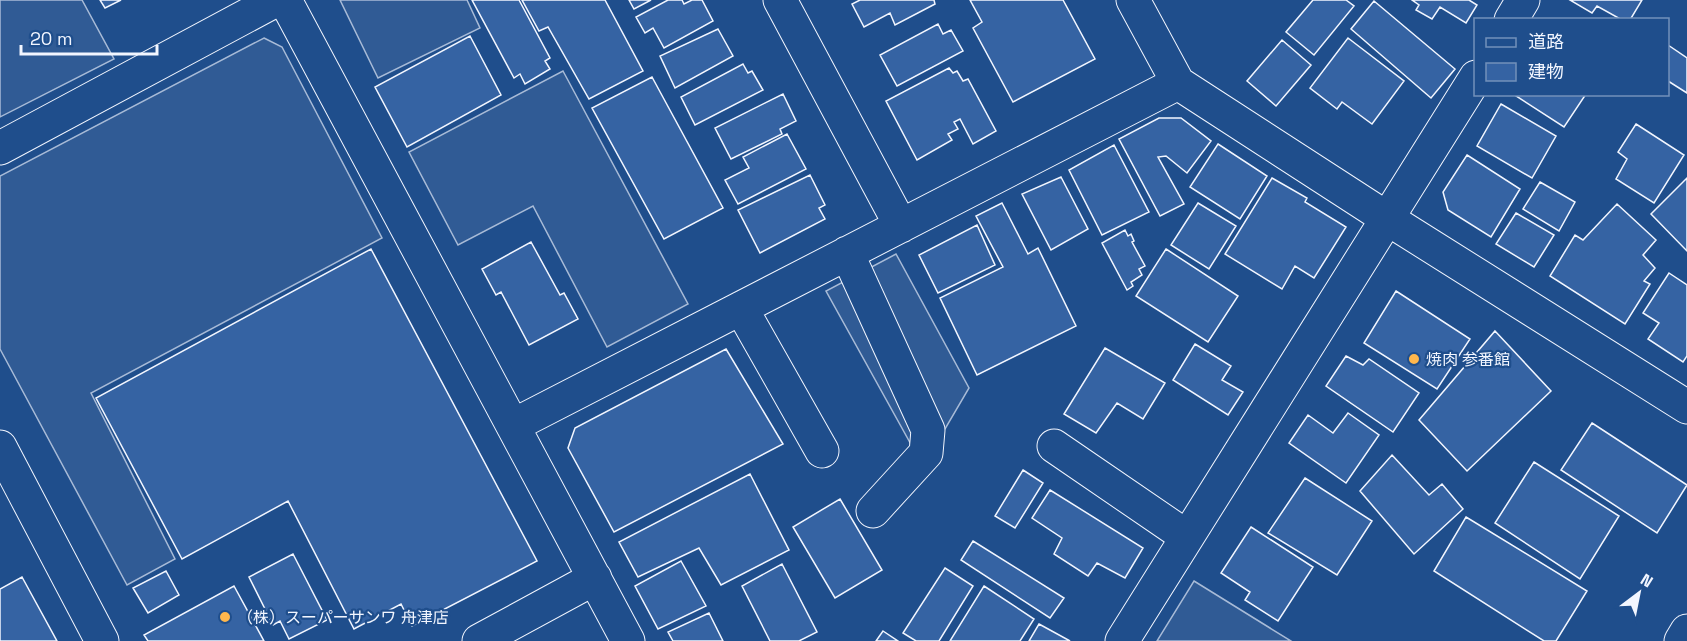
<svg xmlns="http://www.w3.org/2000/svg" width="1687" height="641" font-family="'Space Grotesk','Noto Sans JP',sans-serif">
<rect width="100%" height="100%" fill="#1f4e8c"/>
<path fill="#305b95" stroke="#a8bbd7" stroke-width="1.5" d="M 0,0 L 82,0 L 114,59 L 0,117 Z
M 340,0 L 467,0 L 480,28 L 378,78 Z
M 264,38 L 282,47 L 382,238 L 91,393 L 175,559 L 127,585 L 0,349 L 0,176 Z
M 563,71 L 688,304 L 607,347 L 533,206 L 458,245 L 409,152 Z
M 896,254 L 969,388 L 945,429 L 913,448 L 826,291 Z
M 1194,581 L 1291,641 L 1157,641 Z"/>
<path fill="#3563a3" stroke="#f2f6ff" stroke-width="1.5" d="M 100,0 L 121,0 L 105,8 Z
M 472,0 L 519,0 L 550,58 L 545,61 L 550,69 L 525,84 L 520,74 L 514,78 Z
M 522,0 L 605,0 L 643,71 L 589,99 L 548,27 L 539,31 Z
M 629,0 L 651,0 L 634,9 Z
M 668,0 L 682,0 L 684,4 L 692,0 L 702,0 L 713,21 L 664,48 L 653,28 L 645,33 L 636,17 Z
M 860,0 L 934,0 L 935,4 L 895,25 L 890,13 L 864,27 L 852,4 Z
M 970,0 L 1063,0 L 1095,59 L 1013,102 L 973,28 L 982,22 Z
M 1313,0 L 1346,0 L 1354,6 L 1314,55 L 1286,32 Z
M 1412,0 L 1469,0 L 1477,5 L 1466,23 L 1440,7 L 1432,19 L 1416,10 L 1419,5 Z
M 1570,0 L 1642,0 L 1630,20 L 1622,20 L 1597,6 L 1592,13 Z
M 1374,1 L 1455,69 L 1431,98 L 1351,29 Z
M 938,24 L 943,34 L 951,30 L 963,51 L 897,86 L 880,55 Z
M 718,29 L 733,56 L 675,88 L 660,56 Z
M 470,36 L 501,95 L 407,147 L 375,87 Z
M 1348,38 L 1404,81 L 1372,124 L 1342,102 L 1337,109 L 1310,88 Z
M 1282,40 L 1311,65 L 1276,106 L 1247,81 Z
M 1668,45 L 1687,58 L 1687,93 L 1668,81 Z
M 743,64 L 748,73 L 752,71 L 763,90 L 695,125 L 681,97 Z
M 949,68 L 953,73 L 957,71 L 963,81 L 968,79 L 996,131 L 973,144 L 960,119 L 954,122 L 958,129 L 948,134 L 952,140 L 917,160 L 886,101 Z
M 652,77 L 723,208 L 664,239 L 592,108 Z
M 783,94 L 796,121 L 780,129 L 782,134 L 731,159 L 715,128 Z
M 1513,94 L 1586,94 L 1564,127 Z
M 1501,104 L 1556,136 L 1532,178 L 1477,146 Z
M 1159,118 L 1181,118 L 1211,141 L 1187,173 L 1166,156 L 1158,157 L 1184,204 L 1160,216 L 1119,139 Z
M 1636,124 L 1684,155 L 1654,203 L 1616,179 L 1627,159 L 1618,152 Z
M 787,134 L 806,169 L 738,204 L 725,180 L 749,168 L 743,157 Z
M 1218,144 L 1267,176 L 1240,219 L 1190,187 Z
M 1114,145 L 1149,212 L 1102,235 L 1069,170 Z
M 1467,155 L 1520,189 L 1491,237 L 1448,210 L 1443,192 Z
M 810,175 L 825,205 L 819,208 L 825,219 L 760,253 L 738,210 Z
M 1061,177 L 1088,229 L 1051,250 L 1022,194 Z
M 1272,178 L 1307,198 L 1305,202 L 1346,227 L 1314,278 L 1295,266 L 1282,289 L 1225,254 Z
M 1687,178 L 1687,251 L 1651,214 Z
M 1540,182 L 1575,202 L 1559,231 L 1523,209 Z
M 1002,203 L 1028,254 L 1038,248 L 1076,326 L 977,375 L 940,298 L 1003,267 L 976,216 Z
M 1198,203 L 1236,226 L 1209,269 L 1171,245 Z
M 1617,204 L 1656,240 L 1643,255 L 1655,268 L 1644,281 L 1650,284 L 1625,324 L 1550,276 L 1575,235 L 1583,240 Z
M 1516,213 L 1554,235 L 1534,267 L 1496,244 Z
M 977,225 L 995,265 L 938,293 L 919,255 Z
M 1125,230 L 1128,236 L 1131,234 L 1134,241 L 1132,242 L 1145,266 L 1139,269 L 1142,275 L 1131,282 L 1133,286 L 1127,290 L 1102,243 Z
M 531,242 L 560,295 L 564,293 L 578,319 L 529,345 L 501,292 L 496,295 L 482,269 Z
M 371,249 L 537,561 L 412,626 L 401,604 L 354,629 L 288,501 L 182,559 L 96,398 Z
M 1166,249 L 1238,296 L 1208,342 L 1136,296 Z
M 1669,273 L 1687,285 L 1687,356 L 1683,362 L 1648,339 L 1659,323 L 1643,313 Z
M 1396,291 L 1470,339 L 1437,389 L 1364,343 Z
M 1495,331 L 1551,391 L 1467,471 L 1419,420 Z
M 1195,344 L 1231,366 L 1222,380 L 1243,392 L 1228,415 L 1173,380 Z
M 1105,348 L 1165,383 L 1143,419 L 1117,403 L 1096,433 L 1064,414 Z
M 726,349 L 783,444 L 614,532 L 568,448 L 575,428 Z
M 1346,356 L 1363,365 L 1369,359 L 1419,393 L 1393,432 L 1326,386 Z
M 1348,413 L 1379,435 L 1346,483 L 1289,443 L 1308,415 L 1333,433 Z
M 1592,423 L 1687,485 L 1657,533 L 1561,470 Z
M 1392,455 L 1429,495 L 1442,484 L 1463,509 L 1414,554 L 1360,491 Z
M 1534,462 L 1619,516 L 1580,579 L 1495,523 Z
M 1023,470 L 1043,483 L 1015,528 L 995,516 Z
M 750,474 L 789,550 L 721,585 L 699,548 L 638,577 L 619,542 Z
M 1305,478 L 1372,521 L 1337,575 L 1268,533 Z
M 1050,490 L 1143,548 L 1125,578 L 1097,563 L 1088,576 L 1054,554 L 1062,538 L 1032,518 Z
M 840,499 L 882,570 L 835,598 L 793,527 Z
M 1466,517 L 1587,591 L 1556,641 L 1544,641 L 1434,571 Z
M 1251,527 L 1313,567 L 1278,621 L 1245,600 L 1250,592 L 1221,573 Z
M 973,541 L 1064,598 L 1050,618 L 961,560 Z
M 293,554 L 327,620 L 289,639 L 280,621 L 273,625 L 249,577 Z
M 681,561 L 706,606 L 658,629 L 635,586 Z
M 782,564 L 817,632 L 799,641 L 770,641 L 742,586 Z
M 945,568 L 973,586 L 939,641 L 916,641 L 903,633 Z
M 166,571 L 179,595 L 148,613 L 133,588 Z
M 22,577 L 57,641 L 0,641 L 0,589 Z
M 234,586 L 264,641 L 148,641 L 144,635 Z
M 984,586 L 1034,619 L 1020,641 L 950,641 Z
M 709,613 L 723,641 L 673,641 L 668,632 Z
M 1039,624 L 1070,641 L 1029,641 Z
M 883,631 L 898,641 L 876,641 Z"/>
<g fill="none" stroke-linecap="round" stroke-linejoin="round">
<defs>
<path id="minor" d="M 285,0 L 628,641
M 780,0 L 901,226
M 1133,0 L 1178,83
M 1511,20 L 1523,0
M 0,148 L 276,0
M 847,253 L 928,430 L 926,453 L 873,511
M 741,308 L 822,451
M 514,425 L 1178,83 L 1388,219 L 1687,407
M 1054,446 L 1187,537
M 0,447 L 102,641
M 479,641 L 595,578
M 1122,641 L 1476,77"/>
<path id="major" d="M 1681,641 L 1687,631"/>
</defs>
<use href="#minor" stroke="#f2f6ff" stroke-width="35"/>
<use href="#major" stroke="#f2f6ff" stroke-width="35"/>
<use href="#minor" stroke="#1f4e8c" stroke-width="33"/>
<use href="#major" stroke="#1f4e8c" stroke-width="33"/>
</g>
<g fill="#ffb74d" stroke="#1f4e8c" stroke-width="2">
<circle cx="1414" cy="359" r="6"/>
<circle cx="225" cy="617" r="6"/>
</g>
<g text-anchor="middle" dominant-baseline="central" stroke-width="4.5" stroke-linejoin="round" paint-order="stroke">
<g font-size="16" fill="#f2f6ff" stroke="#1f4e8c" text-anchor="start">
<text x="1426" y="359">焼肉 参番館</text>
<text x="237" y="617">（株）スーパーサンワ 舟津店</text>
</g>
</g>
<rect x="1474" y="18" width="195" height="78" fill="#1f4e8c" stroke="#7391ba" stroke-width="1.5"/>
<rect x="1486" y="38" width="30" height="9" fill="#1f4e8c" stroke="#7391ba" stroke-width="1.5"/>
<text x="1528" y="48" font-size="18" fill="#f2f6ff">道路</text>
<rect x="1486" y="63" width="30" height="18" fill="#3563a3" stroke="#7391ba" stroke-width="1.5"/>
<text x="1528" y="78" font-size="18" fill="#f2f6ff">建物</text>
<g transform="translate(1639 593) rotate(32)" stroke="#1f4e8c" stroke-width="4.5" paint-order="stroke">
<path d="M0-4.5L10 22L0 15L-10 22Z" fill="#f2f6ff"/>
<text y="-9" font-size="16" font-weight="bold" text-anchor="middle" fill="#f2f6ff">N</text>
</g>
<path d="M21 45v9h136v-9" fill="none" stroke="#f2f6ff" stroke-width="3"/>
<text x="30" y="45" font-size="18" fill="#f2f6ff" stroke="#1f4e8c" stroke-width="4.5" paint-order="stroke">20 m</text>
</svg>
